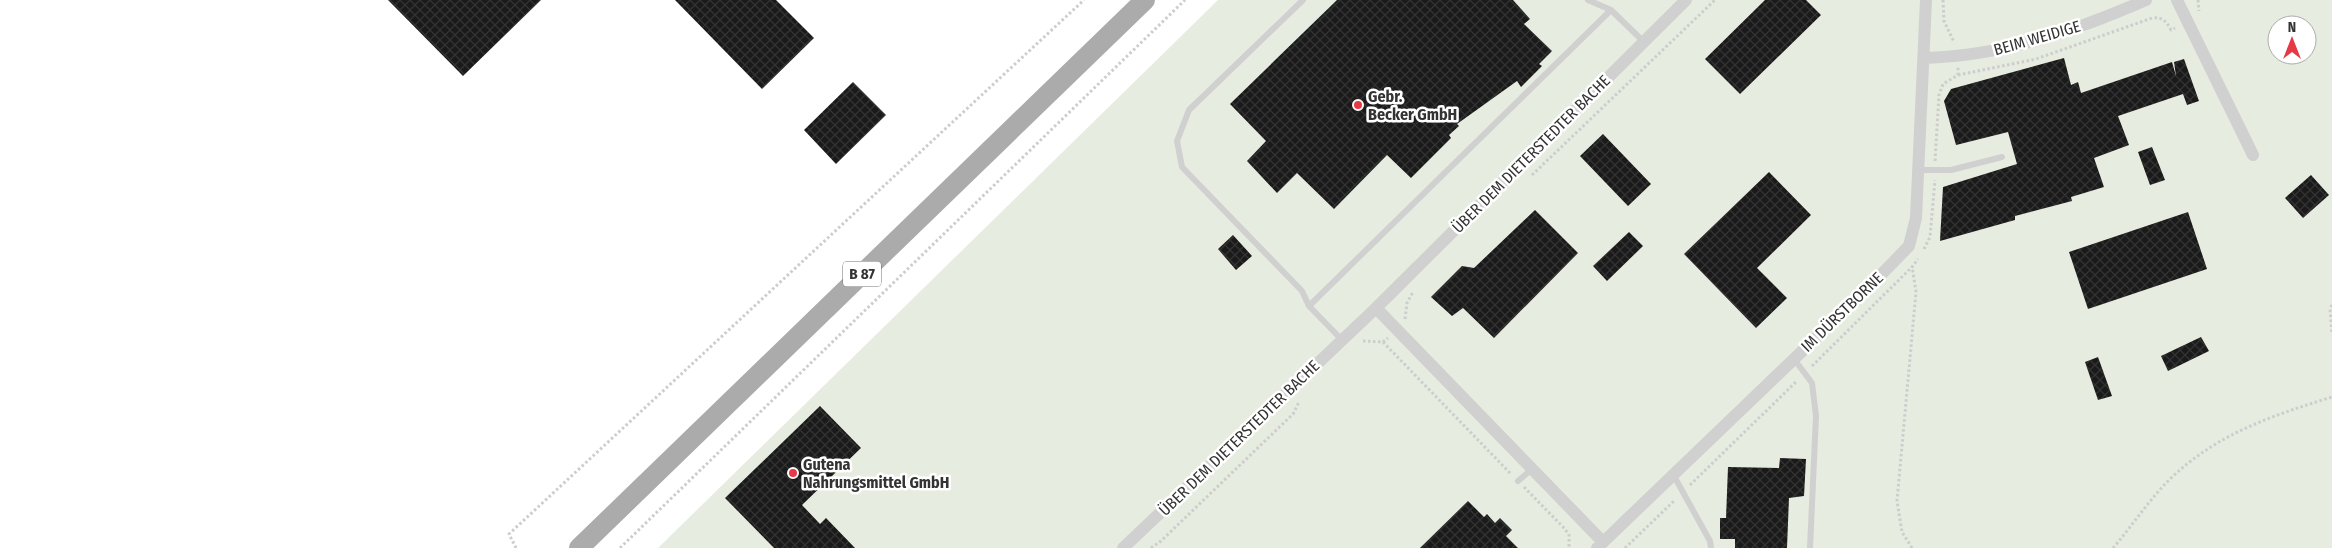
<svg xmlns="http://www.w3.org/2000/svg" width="2332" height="548" font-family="'Fira Sans Condensed',sans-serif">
<defs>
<pattern id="building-cross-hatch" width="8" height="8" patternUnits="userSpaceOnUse" patternTransform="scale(1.25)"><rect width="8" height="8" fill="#1a1a1a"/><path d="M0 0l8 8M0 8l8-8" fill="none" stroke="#333"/></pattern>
</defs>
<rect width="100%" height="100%" fill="#fff"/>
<path fill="#e6ecdf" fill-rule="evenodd" d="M 1218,0 L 2332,0 L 2332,548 L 658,548 ZM 2277,25 L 2307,25 L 2307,55 L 2277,55 Z"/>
<path fill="url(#building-cross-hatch)" d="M 388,0 L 541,0 L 463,76 Z
M 675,0 L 776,0 L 814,38 L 762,89 Z
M 1337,0 L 1513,0 L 1530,19 L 1524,24 L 1552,51 L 1539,64 L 1542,66 L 1521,87 L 1517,81 L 1457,124 L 1459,126 L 1449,135 L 1451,138 L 1411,178 L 1387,155 L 1334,209 L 1297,173 L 1277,193 L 1247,161 L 1266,141 L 1230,104 Z
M 1765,0 L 1806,0 L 1821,15 L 1740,94 L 1705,59 Z
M 2064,58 L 2071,85 L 2078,82 L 2081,93 L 2172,62 L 2176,76 L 2174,62 L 2184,59 L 2199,101 L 2187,105 L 2183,94 L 2118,116 L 2129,145 L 2094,158 L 2104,187 L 2071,197 L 2072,201 L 2015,216 L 2015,220 L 1940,241 L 1943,187 L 2017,164 L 2008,132 L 1956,145 L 1944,101 L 1951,89 Z
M 853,82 L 886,115 L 836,164 L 804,130 Z
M 1603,134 L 1651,184 L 1628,206 L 1580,156 Z
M 2152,147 L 2165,180 L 2150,185 L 2138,152 Z
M 1769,172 L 1811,215 L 1757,268 L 1787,298 L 1756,328 L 1684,254 Z
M 2311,175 L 2329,195 L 2303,218 L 2285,198 Z
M 1535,210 L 1578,253 L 1494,338 L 1463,308 L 1452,316 L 1431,297 L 1462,266 L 1474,268 Z
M 2188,212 L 2207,269 L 2088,309 L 2069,252 Z
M 1629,232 L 1643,246 L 1607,281 L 1593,266 Z
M 1233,235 L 1252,256 L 1236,270 L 1218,249 Z
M 2201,337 L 2209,351 L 2168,371 L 2161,356 Z
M 2098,357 L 2112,396 L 2098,400 L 2085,362 Z
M 820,406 L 861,448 L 802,505 L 820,524 L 826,518 L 855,548 L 774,548 L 725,498 Z
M 1780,458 L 1806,459 L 1804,496 L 1789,498 L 1787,548 L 1735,548 L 1735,539 L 1720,539 L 1720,518 L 1726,518 L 1728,467 L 1779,468 Z
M 1468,501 L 1484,517 L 1487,514 L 1495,523 L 1500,518 L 1512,530 L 1506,536 L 1518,548 L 1420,548 Z"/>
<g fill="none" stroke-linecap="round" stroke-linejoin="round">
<path stroke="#cdcdcd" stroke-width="3" stroke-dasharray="2.5 2.5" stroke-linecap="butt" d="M 1943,0 L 1944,21 L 1954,42
M 2198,0 L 2199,11
M 1958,75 L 2036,59 L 2152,18 C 2163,17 2166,21 2171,30 L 2175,28
M 1935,161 L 1939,95 L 1943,84 L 1958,75 L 1958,67
M 1532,175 L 1715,0
M 1924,249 L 1930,237 L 1935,180
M 2332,305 L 2330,309 L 2332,334
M 1405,319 L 1407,303 L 1413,292
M 1363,341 L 1383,342 L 1388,338
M 1383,342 L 1511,474
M 1812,366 L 1912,267 L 1918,259
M 1690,485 L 1797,381
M 1524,487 L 1565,529 L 1569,535 L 1569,548
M 516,548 L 509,534 L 1084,0
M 620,548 L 1185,0
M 1151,548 L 1161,541 L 1293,414 L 1299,402
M 1625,548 L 1675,500
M 1912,548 L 1902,532 L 1897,501 L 1916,292 L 1912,266
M 2113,548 C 2132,526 2149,500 2169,480 C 2216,434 2271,416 2332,397"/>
<path stroke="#d0d0d0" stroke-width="6" d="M 1303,0 L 1189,110 L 1177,141 L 1182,167 L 1302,291 L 1309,306
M 1588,0 L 1611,10
M 1919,170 L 1951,170 L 2002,157
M 1342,340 L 1309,306 L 1611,10 L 1643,41
M 1794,359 L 1812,383 L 1816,416 L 1810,548
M 1674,476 L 1710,541 L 1711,548
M 1518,481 L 1532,469"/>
<path stroke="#d0d0d0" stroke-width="12" d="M 2177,0 L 2253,155
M 1924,58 C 2002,56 2075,31 2146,0
M 1376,308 L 1603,542
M 1123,548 L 1376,308 L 1686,0
M 1597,548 L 1869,287 L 1909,246 L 1916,218 L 1926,0"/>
<path stroke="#ababab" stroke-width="20" d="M 579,548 L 1145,0"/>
</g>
<g fill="#e63946" stroke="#fff" stroke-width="2">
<circle cx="1358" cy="105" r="5"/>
<circle cx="793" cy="473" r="5"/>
</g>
<g text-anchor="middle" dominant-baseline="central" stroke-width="5" stroke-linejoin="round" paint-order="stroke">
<rect fill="#fff" stroke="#707070" stroke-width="1" x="843" y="261.5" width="38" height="25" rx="4"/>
<g font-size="15" font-weight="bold" fill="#333">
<text x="862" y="274">B 87</text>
</g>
<g font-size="16" fill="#333" stroke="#fff">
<text transform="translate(2037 38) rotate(-16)">BEIM WEIDIGE</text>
<text transform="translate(1531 154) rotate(-45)">ÜBER DEM DIETERSTEDTER BACHE</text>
<text transform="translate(1842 312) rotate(-44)">IM DÜRSTBORNE</text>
<text transform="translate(1239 438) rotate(-44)">ÜBER DEM DIETERSTEDTER BACHE</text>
</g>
<g font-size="16" font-weight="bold" fill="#333" stroke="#fff" text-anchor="start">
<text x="1368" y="96">Gebr.<tspan x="1368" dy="18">Becker GmbH</tspan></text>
<text x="803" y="464">Gutena<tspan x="803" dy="18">Nahrungsmittel GmbH</tspan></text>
</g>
</g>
<g transform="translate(2292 40)"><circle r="24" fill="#ffffff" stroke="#adadad"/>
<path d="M0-4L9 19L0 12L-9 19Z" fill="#e63946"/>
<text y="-8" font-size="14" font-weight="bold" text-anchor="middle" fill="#333333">N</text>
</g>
</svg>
